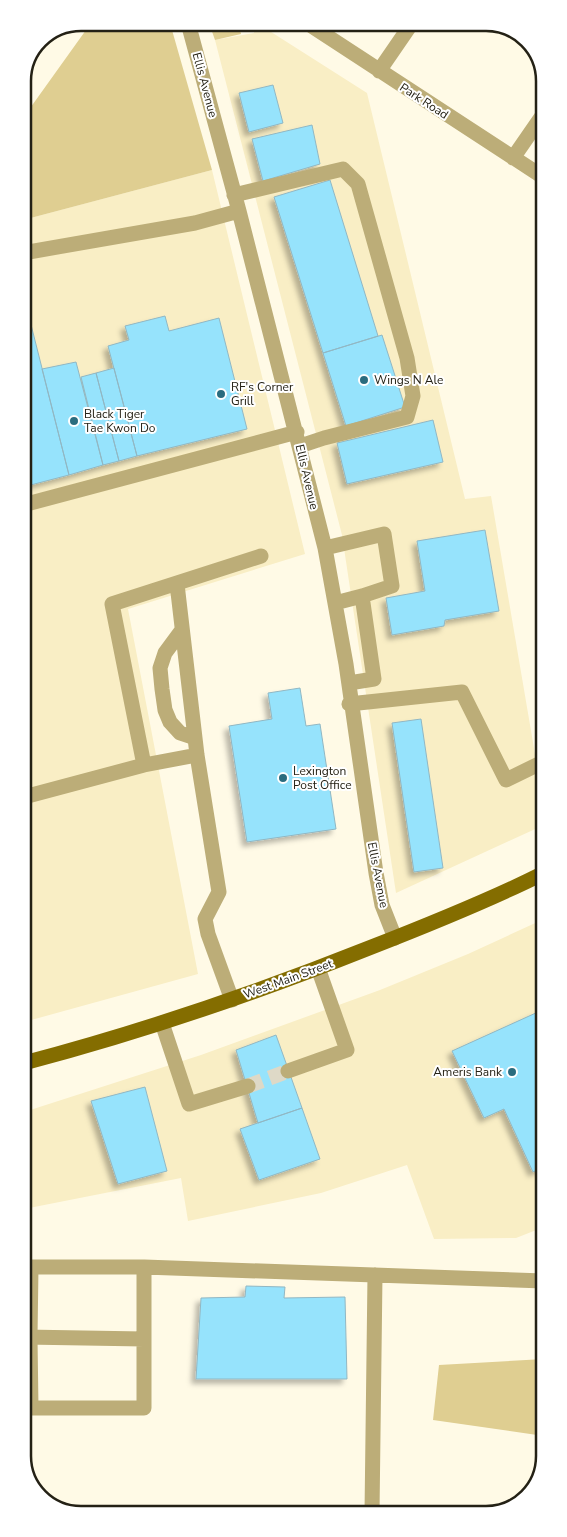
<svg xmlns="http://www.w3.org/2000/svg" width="567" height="1537" font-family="'Nunito Sans',sans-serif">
<defs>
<filter id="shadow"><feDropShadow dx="-4.5" dy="4.5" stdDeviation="2.5" flood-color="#0004"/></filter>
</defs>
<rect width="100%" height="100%" fill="#fffae6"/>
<path fill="#f9eec5" d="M 257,23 L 367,93 L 465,499 L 491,496 L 544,807 L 544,825 L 396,893 L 342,535 L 215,40 L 254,33 L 254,27 Z
M 212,170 L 305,554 L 128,609 L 198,974 L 24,1022 L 23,220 Z
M 544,919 L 544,1227 L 516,1238 L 434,1239 L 407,1165 L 321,1193 L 188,1221 L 181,1178 L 24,1209 L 24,1112 L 201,1055 L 380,990 L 468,954 Z"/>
<path fill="#dfce91" d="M 91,23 L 170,23 L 212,170 L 23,220 L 23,118 Z
M 209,23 L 257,23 L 254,27 L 249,24 L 245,24 L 244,29 L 240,30 L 241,34 L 215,40 Z
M 544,1359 L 544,1436 L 433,1420 L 439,1365 Z"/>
<path fill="#96e3fc" stroke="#91b7c3" filter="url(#shadow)" d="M 273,85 L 283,123 L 249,132 L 239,93 Z
M 312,125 L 320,164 L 263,181 L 252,139 Z
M 330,180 L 378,336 L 323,353 L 274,197 Z
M 23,293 L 69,475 L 23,487 Z
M 165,316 L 169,331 L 219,318 L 247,429 L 137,456 L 108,346 L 129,340 L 125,326 Z
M 382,335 L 405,407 L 346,426 L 323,353 Z
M 76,362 L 103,465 L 69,475 L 42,369 Z
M 114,368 L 137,456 L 119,461 L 96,373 Z
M 96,373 L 119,461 L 103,465 L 81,377 Z
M 433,420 L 443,462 L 347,484 L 337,443 Z
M 485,530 L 499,611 L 445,620 L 444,626 L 392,635 L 386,598 L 425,591 L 417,541 Z
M 300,688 L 306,726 L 320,724 L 336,829 L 247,842 L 229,726 L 272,719 L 268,693 Z
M 421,719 L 443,868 L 414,872 L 392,723 Z
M 538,1012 L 544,1025 L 544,1167 L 533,1172 L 504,1109 L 484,1118 L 452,1051 Z
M 276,1035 L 302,1108 L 258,1123 L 236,1050 Z
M 145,1087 L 167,1171 L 118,1184 L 91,1101 Z
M 302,1108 L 320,1159 L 259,1180 L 240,1129 Z
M 246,1286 L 285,1287 L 284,1298 L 345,1297 L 347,1379 L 196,1379 L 201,1298 L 245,1297 Z"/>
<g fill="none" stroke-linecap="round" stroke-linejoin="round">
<path stroke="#ded9c7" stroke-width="15" stroke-dasharray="15 8" stroke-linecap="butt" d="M 248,1086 L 288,1071"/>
<path stroke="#bcad78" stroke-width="15" d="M 188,23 L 239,211 L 325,548 L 346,664 L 376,873 L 382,905 L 395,938
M 307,23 L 543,177
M 379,71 L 412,23
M 513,158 L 542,116
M 234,195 L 343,169 L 358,184 L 407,358 L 413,396 L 407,417 L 324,438 L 300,446
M 23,253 L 195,223 L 239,211
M 23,505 L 297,432
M 325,548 L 384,534 L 392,586 L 362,596 L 335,603
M 177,584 L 197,755 L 219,892 L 205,919 L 208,934 L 232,1000
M 182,630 L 165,653 L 160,668 L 162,689 L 165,710 L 170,722 L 180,733 L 195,738
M 349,683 L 374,679 L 362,596
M 349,704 L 462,692 L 506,780 L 543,762
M 144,765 L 197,755
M 24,797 L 144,765 L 112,604 L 261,556
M 162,1023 L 189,1104 L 248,1086
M 288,1071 L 347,1050 L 318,968
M 24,1337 L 144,1339 L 144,1267 L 544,1281
M 144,1339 L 144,1408 L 31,1408 L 30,1338 L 31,1267 L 144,1267
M 372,1513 L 375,1275"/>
<path stroke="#846d00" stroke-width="15" d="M 24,1063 C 142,1032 256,993 369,948 C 428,925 488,901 544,873"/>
</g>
<g fill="#2a6c7f" stroke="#fff" stroke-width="2">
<circle cx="364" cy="380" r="5"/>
<circle cx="221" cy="394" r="5"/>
<circle cx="74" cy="421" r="5"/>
<circle cx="283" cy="778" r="5"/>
<circle cx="512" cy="1072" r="5"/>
</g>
<g text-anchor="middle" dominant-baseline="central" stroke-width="4" stroke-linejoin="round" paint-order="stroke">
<g font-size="12" fill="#242115" stroke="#fff">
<text transform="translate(205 85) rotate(75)">Ellis Avenue</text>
<text transform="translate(424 101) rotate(33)">Park Road</text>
<text transform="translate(307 477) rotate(77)">Ellis Avenue</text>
<text transform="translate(378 875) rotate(79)">Ellis Avenue</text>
<text transform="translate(288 979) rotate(-20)">West Main Street</text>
</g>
<g font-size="12" fill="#242115" stroke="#fff" text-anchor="start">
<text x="374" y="380">Wings N Ale</text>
<text x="231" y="387">RF's Corner<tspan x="231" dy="14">Grill</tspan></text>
<text x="84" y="414">Black Tiger<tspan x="84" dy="14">Tae Kwon Do</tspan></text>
<text x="293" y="771">Lexington<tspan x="293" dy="14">Post Office</tspan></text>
<text x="502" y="1072" text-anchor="end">Ameris Bank</text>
</g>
</g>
<path d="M0 0H567V1537H0ZM81 31H486A50 50 0 0 1 536 81V1456A50 50 0 0 1 486 1506H81A50 50 0 0 1 31 1456V81A50 50 0 0 1 81 31Z" fill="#fff" fill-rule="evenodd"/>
<path fill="none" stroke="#242115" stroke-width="2.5" d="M81 31H486A50 50 0 0 1 536 81V1456A50 50 0 0 1 486 1506H81A50 50 0 0 1 31 1456V81A50 50 0 0 1 81 31Z"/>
</svg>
